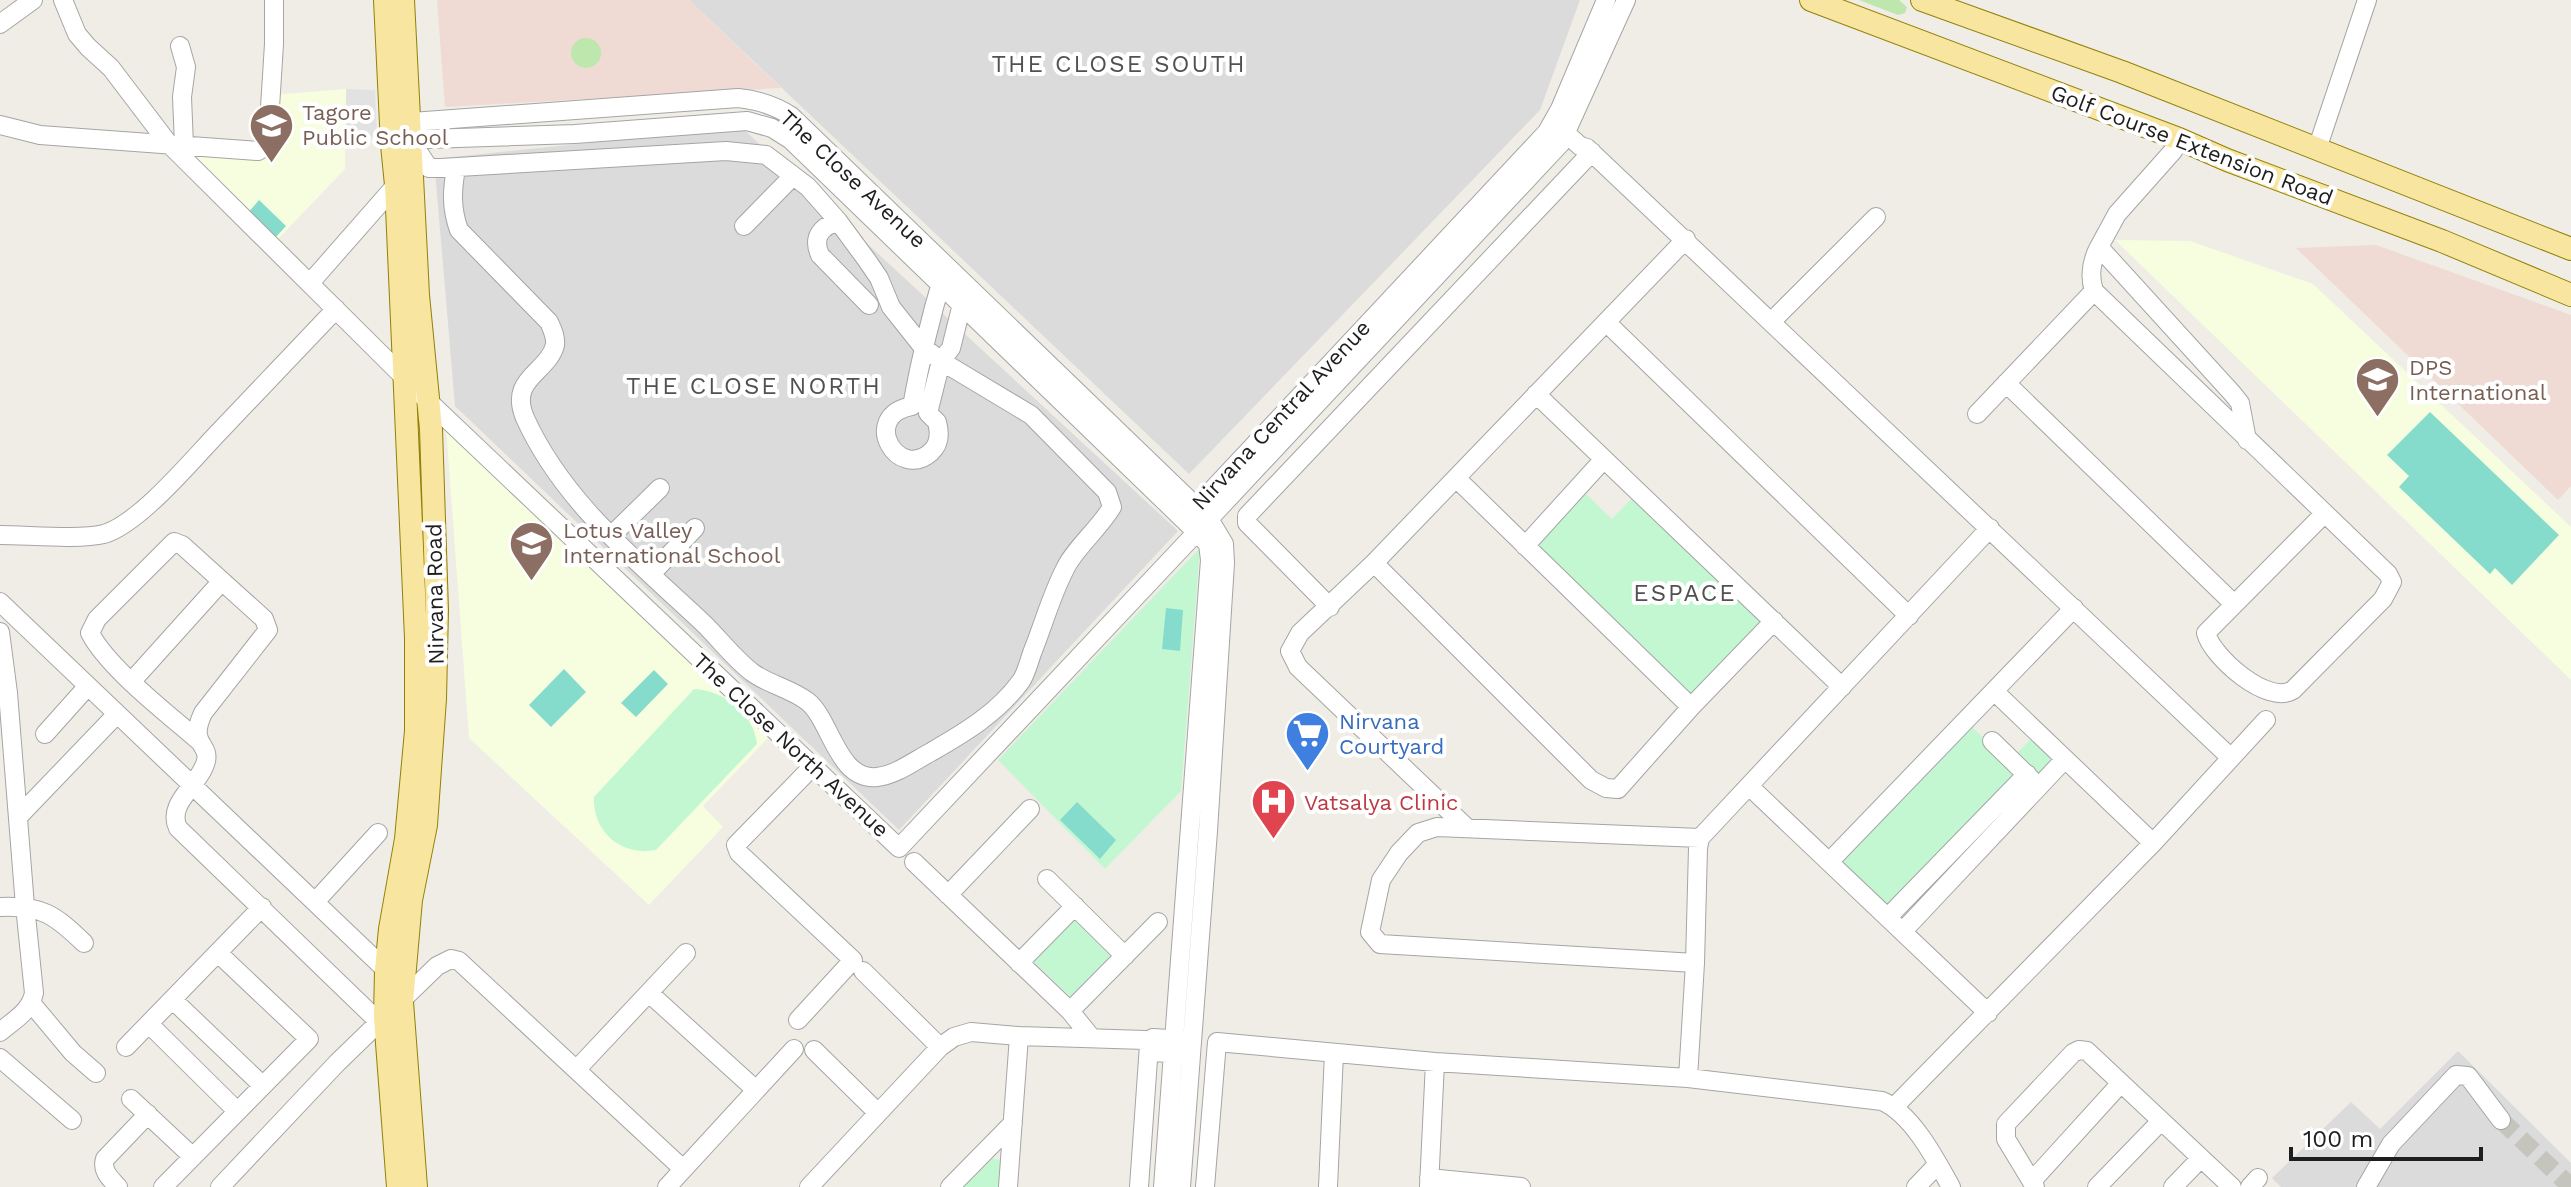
<svg xmlns="http://www.w3.org/2000/svg" width="2571" height="1187" font-family="'Work Sans',sans-serif">
<rect width="100%" height="100%" fill="#efede5"/>
<path fill="#dcdbdb" d="M 689,0 L 1580,0 L 1540,110 L 1189,474 Z
M 741,127 L 1178,531 L 899,830 L 455,406 L 434,159 Z
M 2458,1051 L 2571,1163 L 2571,1187 L 2281,1187 L 2272,1178 L 2351,1102 L 2380,1129 Z"/>
<path fill="#efdbd4" d="M 437,0 L 689,0 L 781,88 L 445,107 Z
M 2376,245 L 2571,315 L 2571,486 L 2558,500 L 2296,248 Z"/>
<path fill="#f7fedf" d="M 346,89 L 345,169 L 276,241 L 187,155 L 192,151 L 267,158 L 273,95 Z
M 2115,240 L 2190,241 L 2313,284 L 2571,527 L 2571,680 Z
M 446,427 L 770,736 L 703,806 L 723,827 L 649,905 L 469,738 Z"/>
<path fill="#bde7ac" d="M 1859,0 L 1899,0 L 1907,7 L 1905,13 L 1898,15 Z
M571 53a15 15 0 1 1 30 0a15 15 0 1 1-30 0Z"/>
<path fill="#c3f7d2" d="M 1584,492 L 1612,519 L 1634,496 L 1761,620 L 1690,694 L 1534,546 Z
M 1200,548 L 1181,791 L 1105,869 L 998,760 Z
M 694,689 C 723,690 754,713 757,744 L 656,850 C 621,857 592,831 594,797 Z
M 1972,727 L 2008,762 L 2034,736 L 2058,760 L 1903,921 L 1840,863 Z
M 1075,917 L 1116,958 L 1074,1000 L 1032,960 Z
M 988,1158 L 1008,1161 L 1006,1187 L 960,1187 Z"/>
<path fill="#85dbcc" d="M 259,200 L 286,226 L 275,238 L 248,213 Z
M 2430,412 L 2559,535 L 2512,585 L 2495,568 L 2490,574 L 2399,487 L 2409,476 L 2387,455 Z
M 1166,608 L 1183,610 L 1180,651 L 1162,649 Z
M 564,669 L 586,692 L 551,727 L 529,705 Z
M 654,670 L 668,684 L 636,717 L 621,703 Z
M 1077,802 L 1116,840 L 1100,859 L 1060,820 Z"/>
<path fill="#e2e2e2" d="M 346,89 L 375,90 L 377,137 L 346,136 Z"/>
<g fill="none" stroke-linecap="round" stroke-linejoin="round">
<path stroke="#c5c4bd" stroke-width="18" stroke-dasharray="18 9" stroke-linecap="butt" d="M 2501,1120 L 2571,1187"/>
<defs>
<path id="minor" d="M 63,0 L 77,34 L 88,47 L 111,68 L 168,143 L 426,399 L 899,848 L 1209,519 L 791,116 C 774,105 758,100 738,98 L 398,123
M 0,24 L 33,0
M 180,46 L 186,67 L 182,97 L 184,145
M 0,125 L 40,135 L 258,151 L 266,146 L 268,139 L 274,44 L 274,0
M 1560,128 L 1580,146 L 1587,148 L 2231,758
M 2179,139 L 2173,151 L 2117,214 L 2099,247 L 2232,393 L 2240,403 L 2247,440
M 398,140 L 575,134 L 747,121 L 772,128 L 791,140 L 1184,520
M 2317,149 L 2367,0
M 411,153 L 419,153 L 429,168 L 441,168 L 726,151 L 766,155 L 808,187 L 838,221 L 866,259 L 879,278 L 891,307 L 922,346 L 941,361 L 1031,415 L 1107,492 L 1112,507 C 1099,529 1074,549 1065,569 C 1051,596 1043,626 1032,653 C 1029,662 1026,674 1021,681 C 998,713 964,733 931,752 C 914,761 896,775 877,777 C 837,781 831,719 807,701 C 789,688 770,685 753,673 C 734,659 719,638 702,622 C 636,560 563,502 525,418 C 508,378 548,373 555,345 C 556,336 552,329 549,322 L 459,230 C 451,208 452,191 456,168
M 838,221 C 821,227 812,237 820,255 L 869,305
M 744,226 L 793,176
M 2099,247 C 2091,262 2089,275 2094,291 L 2388,574 L 2392,582 L 2383,599 L 2293,690 C 2268,706 2212,657 2206,633 L 2324,514
M 943,276 C 930,319 920,362 912,406 C 859,416 898,482 931,452 C 940,444 940,433 937,422 L 928,413 L 941,361 L 951,348 L 964,296
M 310,283 L 396,185
M 1772,321 L 1876,217
M 1606,322 L 1909,616
M 2006,383 L 2234,604
M 1536,394 L 1842,687
M 1977,414 L 2094,291
M 1456,478 L 1691,707
M 0,535 C 28,535 79,540 104,534 C 139,524 192,460 218,433 C 257,392 297,350 336,309
M 611,536 L 660,488
M 1525,546 L 1604,459
M 1374,563 L 1591,780 L 1606,788 L 1618,789 L 1691,707 L 1774,621
M 651,574 L 695,528
M 0,602 L 386,970
M 1330,607 L 1247,523 L 1247,516 L 1592,152
M 0,632 L 8,693 L 25,906 L 34,993 C 30,1012 14,1020 0,1032
M 132,681 L 222,581
M 1994,691 L 2153,843
M 45,734 L 87,687
M 199,741 C 168,714 108,668 90,633 L 97,619 L 174,542 L 182,545 L 264,619 L 268,630 L 203,713 C 188,745 210,743 206,761 C 200,785 166,803 178,828 L 379,1022
M 1992,741 L 2034,782
M 1749,786 L 1988,1013
M 19,816 L 116,715
M 1467,828 L 1298,667 L 1290,651 L 1300,633 L 1374,563 L 1686,239
M 914,862 L 1070,1011 L 1091,1037
M 1829,862 L 2074,608
M 1047,879 L 1125,956
M 948,895 L 1030,809
M 315,902 L 378,833
M 0,907 C 42,905 55,915 84,943
M 1888,917 L 2027,774
M 1903,931 L 2065,759
M 1019,963 L 1075,906
M 1695,963 L 1380,944 L 1370,932 L 1381,880 L 1399,853 L 1418,833 L 1437,827 L 1700,838
M 863,971 L 940,1047
M 649,993 L 756,1090
M 173,1000 L 262,1085
M 32,1004 L 73,1053 L 96,1073
M 1070,1011 L 1158,922
M 798,1020 L 853,960 L 739,853 L 736,845 L 813,766
M 149,1024 L 236,1110
M 126,1047 L 262,907
M 814,1050 L 878,1113
M 0,1058 L 72,1120
M 577,1069 L 686,953
M 1688,1078 L 1695,963 L 1698,848 L 1700,838 L 1990,528
M 131,1099 L 193,1157
M 1895,1106 L 2153,843 L 2266,720
M 1429,1178 L 1521,1187
M 2032,1181 L 2121,1083
M 118,1187 C 111,1179 101,1171 105,1159 L 148,1114
M 163,1187 L 309,1039 L 218,953
M 220,1187 L 337,1063 L 437,966 L 451,959 L 459,961 L 683,1169
M 667,1187 L 794,1049
M 809,1187 L 940,1047 L 954,1037 L 971,1032 L 1019,1036 L 1145,1040 L 1153,1052 L 1184,1054
M 950,1187 L 1013,1123
M 1008,1187 L 1019,1036
M 1139,1187 L 1149,1045 L 1153,1038 L 1184,1040
M 1163,1187 L 1210,560 L 1208,544 L 1184,520 L 1547,132 L 1560,109 L 1606,0
M 1181,1187 L 1208,831 L 1225,563 L 1224,544 L 1209,519 L 1561,143 L 1626,0
M 1205,1187 L 1217,1042 L 1435,1062 L 1688,1078 L 1882,1101 C 1912,1114 1935,1158 1951,1187
M 1328,1187 L 1334,1053
M 1429,1187 L 1435,1062
M 1916,1187 L 1938,1164
M 2035,1187 L 2006,1139 L 2006,1124 L 2073,1053 L 2079,1050 L 2087,1051 L 2232,1187
M 2097,1187 L 2161,1121
M 2173,1187 L 2201,1158
M 2250,1187 L 2258,1178
M 2366,1187 L 2391,1144 L 2456,1075 L 2468,1076 L 2501,1120"/>
<path id="major" d="M 385,0 L 392,145 L 396,185 L 416,638 L 416,731 L 406,839 L 390,929 L 386,970 L 385,1017 L 398,1187
M 403,0 L 418,295 L 431,429 L 437,610 L 435,699 L 426,825 L 411,900 L 402,1002 L 416,1187
M 1811,0 L 2179,139 L 2227,160 L 2442,241 L 2571,295
M 1922,0 L 2122,72 L 2571,249"/>
</defs>
<use href="#minor" stroke="#a5a5a5" stroke-width="20"/>
<use href="#major" stroke="#928106" stroke-width="24"/>
<use href="#minor" stroke="#fff" stroke-width="18"/>
<use href="#major" stroke="#f8e5a0" stroke-width="22"/>
</g>
<defs>
<symbol id="school-pin" viewBox="-11 -11 22 30"><path d="M0 17L-7.5 6A9.5 9.5 0 1 1 7.5 6Z" fill="#8d6e63" stroke="#fff"/><path d="M0-5L7-2L0 1L-7-2ZM-4 1L0 2.5L4 1V4Q0 6-4 4Z" fill="#fff"/></symbol>
<symbol id="supermarket-pin" viewBox="-11 -11 22 30"><path d="M0 17L-7.5 6A9.5 9.5 0 1 1 7.5 6Z" fill="#3f7fe0" stroke="#fff"/><path d="M-6-5.5h2.5l.6 2H6L4.5 2H-2.5L-4.4-4H-6ZM-1.5 3.2a1.3 1.3 0 1 0 .1 0ZM3 3.2a1.3 1.3 0 1 0 .1 0Z" fill="#fff"/></symbol>
<symbol id="hospital-pin" viewBox="-11 -11 22 30"><path d="M0 17L-7.5 6A9.5 9.5 0 1 1 7.5 6Z" fill="#e0444e" stroke="#fff"/><path d="M-5-5h3v3.5h4V-5h3V5h-3V1.5h-4V5h-3Z" fill="#fff"/></symbol>
</defs>
<g fill-rule="evenodd">
<use href="#school-pin" x="246" y="100" width="51" height="69"/>
<use href="#school-pin" x="2352" y="354" width="51" height="69"/>
<use href="#school-pin" x="506" y="518" width="51" height="69"/>
<use href="#supermarket-pin" x="1282" y="708" width="51" height="69"/>
<use href="#hospital-pin" x="1248" y="776" width="51" height="69"/>
</g>
<g text-anchor="middle" dominant-baseline="central" stroke-width="8" stroke-linejoin="round" paint-order="stroke">
<g font-size="22" fill="#785e54" stroke="#fff" text-anchor="start">
<text x="302" y="112">Tagore<tspan x="302" dy="25">Public School</tspan></text>
<text x="2409" y="367">DPS<tspan x="2409" dy="25">International</tspan></text>
<text x="563" y="530">Lotus Valley<tspan x="563" dy="25">International School</tspan></text>
</g>
<g font-size="22" fill="#1e1e1e" stroke="#fff">
<text transform="translate(2192 145) rotate(21)">Golf Course Extension Road</text>
<text transform="translate(853 179) rotate(43)">The Close Avenue</text>
<text transform="translate(1281 415) rotate(-47)">Nirvana Central Avenue</text>
<text transform="translate(435 594) rotate(-91)">Nirvana Road</text>
<text transform="translate(791 745) rotate(43)">The Close North Avenue</text>
</g>
<g font-size="22" fill="#366cbe" stroke="#fff" text-anchor="start">
<text x="1339" y="721">Nirvana<tspan x="1339" dy="25">Courtyard</tspan></text>
</g>
<g font-size="22" fill="#be3a42" stroke="#fff" text-anchor="start">
<text x="1304" y="802">Vatsalya Clinic</text>
</g>
<g font-size="24" letter-spacing="2" fill="#515151" stroke="#fff">
<text x="1119" y="64">THE CLOSE SOUTH</text>
<text x="754" y="386">THE CLOSE NORTH</text>
<text x="1685" y="593">ESPACE</text>
</g>
</g>
<path d="M2291 1147v12h190v-12" fill="none" stroke="#1e1e1e" stroke-width="4"/>
<text x="2303" y="1147" font-size="24" fill="#1e1e1e" stroke="#ffffff" stroke-width="6" paint-order="stroke">100 m</text>
</svg>
